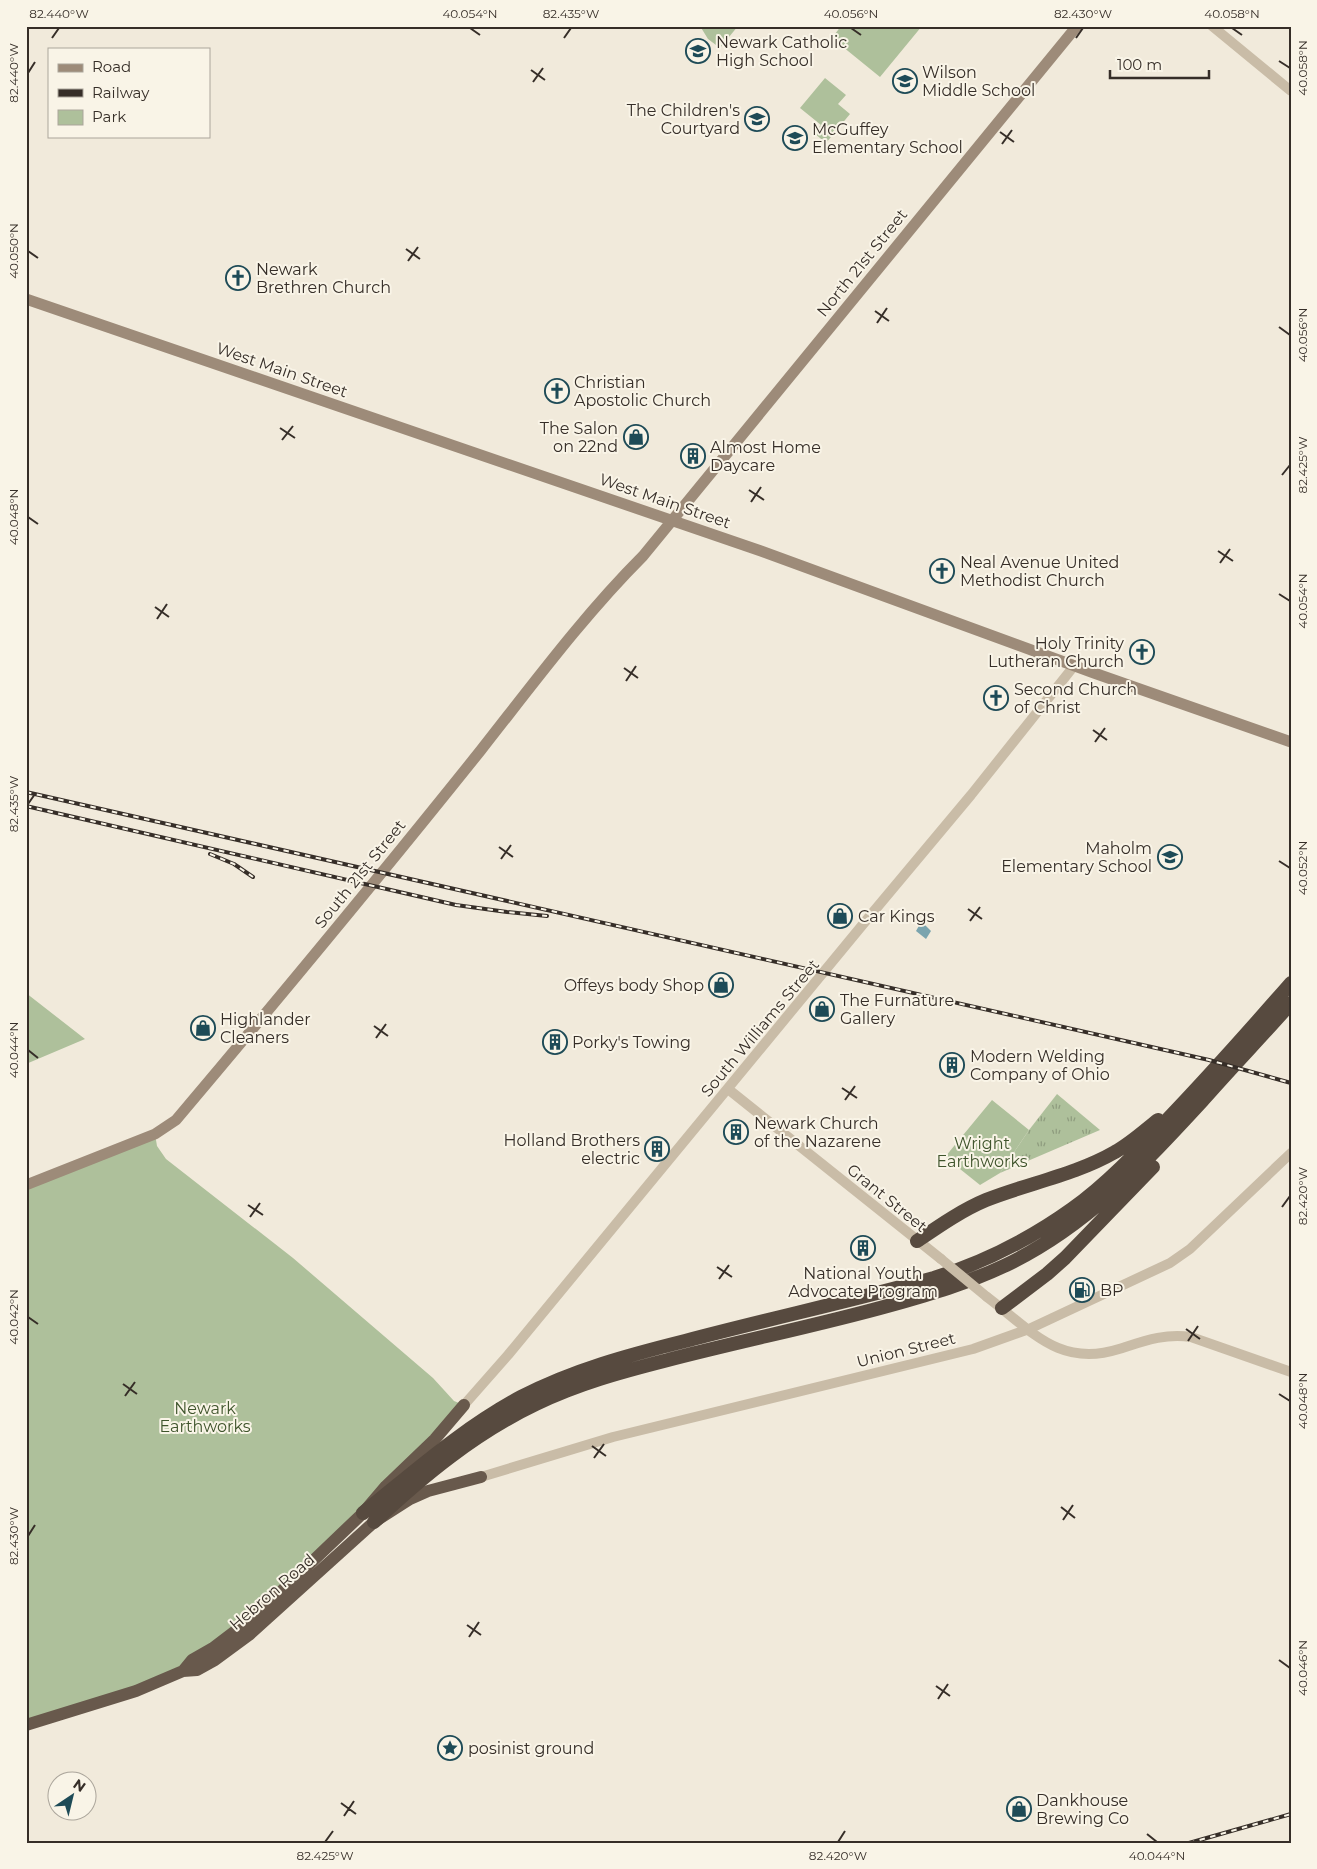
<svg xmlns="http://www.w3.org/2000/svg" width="1317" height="1869" font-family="Montserrat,sans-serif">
<defs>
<pattern id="grass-tufts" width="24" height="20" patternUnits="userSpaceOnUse" patternTransform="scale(1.25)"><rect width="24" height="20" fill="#aec09b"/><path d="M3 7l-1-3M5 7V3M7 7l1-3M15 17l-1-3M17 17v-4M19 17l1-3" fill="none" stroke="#8e9c7e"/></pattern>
</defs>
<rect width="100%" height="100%" fill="#f1eadb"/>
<path fill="url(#grass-tufts)" d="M 1057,1094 L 1100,1130 L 1000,1173 L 1029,1130 Z"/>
<path fill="#aec09b" d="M 700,26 L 738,26 L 720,48 L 708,39 Z
M 841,26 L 922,26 L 880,77 L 832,38 Z
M 825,78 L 846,95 L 838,104 L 850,114 L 826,143 L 814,133 L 821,125 L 800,108 Z
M 26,993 L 85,1039 L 26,1064 Z
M 992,1100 L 1029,1130 L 1000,1173 L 980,1185 L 945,1157 Z
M 155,1134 L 157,1146 L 166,1159 L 293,1258 L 433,1378 L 454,1401 L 464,1405 L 363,1513 L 183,1671 L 26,1725 L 26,1185 Z"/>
<path fill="#7aa4ae" d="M 920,924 L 924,924 L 931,931 L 926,939 L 916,931 Z"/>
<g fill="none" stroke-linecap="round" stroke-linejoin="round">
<path stroke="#c9bca7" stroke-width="10" d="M 1212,26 L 1291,91
M 728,1089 L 941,1259
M 987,1297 C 1031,1330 1059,1368 1119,1349 C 1144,1341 1165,1333 1191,1337 L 1291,1372
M 464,1405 L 508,1355 L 869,917 L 971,795 L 1074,666
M 481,1477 L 613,1437 L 973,1349 L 1029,1329 L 1170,1263 L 1190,1249 L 1291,1153"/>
<path stroke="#9d8b79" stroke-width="11" d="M 26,299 L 761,551 L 1094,673 L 1291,742
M 26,1185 L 155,1134 L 176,1120 C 279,998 381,875 481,750 C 533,684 584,615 643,556 L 1077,26"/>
<path stroke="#68594c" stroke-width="12" d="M 183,1671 L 192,1660 L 213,1648 L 255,1616 L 272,1600 L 363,1513 L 386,1486 L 435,1439 L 464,1405
M 26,1725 L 136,1691 L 183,1671 L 197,1670 L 215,1660 L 249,1635 L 374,1522 L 410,1499 L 428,1491 L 481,1477"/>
<path stroke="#574a3f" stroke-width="14" d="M 917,1241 C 939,1226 962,1210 986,1200 C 1029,1183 1075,1175 1115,1152 C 1130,1144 1144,1131 1158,1120
M 1002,1308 L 1047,1274 L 1065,1258 L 1153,1167
M 363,1513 C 414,1472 463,1428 521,1397 C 573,1370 629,1355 685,1341 C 768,1319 851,1301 934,1278 C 982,1263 1030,1239 1072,1209 C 1107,1184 1137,1152 1166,1121 C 1209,1076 1250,1030 1291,983
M 374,1522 C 423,1476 475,1433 536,1404 C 577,1384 621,1372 664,1361 C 740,1341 816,1326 891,1305 C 930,1294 968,1283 1004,1266 C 1085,1228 1144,1164 1203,1100 C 1232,1067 1262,1036 1291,1003"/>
<defs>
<path id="rail" d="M 26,792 L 1209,1060 L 1291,1083
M 26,806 L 456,905 L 507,912 L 547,916
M 210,854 L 234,864 L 253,877
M 1189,1843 L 1291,1814"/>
</defs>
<use href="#rail" stroke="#362e28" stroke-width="4"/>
<use href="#rail" stroke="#f9f4e7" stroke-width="2" stroke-dasharray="5.5" stroke-linecap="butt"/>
<path stroke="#c9bca7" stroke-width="10" d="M 941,1259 L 987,1297"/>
</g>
<path fill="none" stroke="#362e28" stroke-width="2" d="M 470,28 L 480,35M 851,28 L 861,35M 1232,28 L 1242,35M 52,38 L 59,28M 564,38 L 571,28M 1076,38 L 1083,28M 1279,61 L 1290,68M 531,70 L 545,80M 28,73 L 35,62M 533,82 L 543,68M 1000,132 L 1014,142M 1002,144 L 1012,130M 406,249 L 420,259M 28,251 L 38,258M 408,261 L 418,247M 875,311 L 889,321M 877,323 L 887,308M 1279,327 L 1290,335M 280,428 L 295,438M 282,440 L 293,426M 1282,475 L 1290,465M 749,490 L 764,500M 751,502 L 761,487M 28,517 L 38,524M 1218,551 L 1233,561M 1220,563 L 1230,549M 1279,594 L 1290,601M 155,607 L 169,617M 157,619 L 167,604M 624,668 L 638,678M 626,681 L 636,666M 1093,730 L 1107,740M 1095,742 L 1105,728M 28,804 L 35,794M 499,847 L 513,857M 501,859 L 511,845M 1279,861 L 1290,868M 968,909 L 982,919M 970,921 L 980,907M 374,1026 L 388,1036M 376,1038 L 386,1024M 28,1050 L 38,1058M 842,1088 L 857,1098M 845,1100 L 855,1086M 248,1205 L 263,1215M 1282,1207 L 1290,1196M 250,1217 L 260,1203M 717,1267 L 732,1277M 719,1279 L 729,1265M 28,1317 L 38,1324M 1186,1329 L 1200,1339M 1188,1341 L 1198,1326M 123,1384 L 137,1394M 1279,1394 L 1290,1401M 125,1396 L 135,1382M 592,1446 L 606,1456M 594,1458 L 604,1444M 1061,1507 L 1075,1518M 1063,1520 L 1073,1505M 28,1536 L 35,1525M 467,1625 L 481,1635M 469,1637 L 479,1622M 1279,1660 L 1290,1668M 936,1686 L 950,1696M 938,1699 L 948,1684M 341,1803 L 356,1814M 344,1816 L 354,1801M 1147,1834 L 1157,1842M 325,1842 L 333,1831M 838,1842 L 845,1831"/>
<defs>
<symbol id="school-ring" viewBox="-11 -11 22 22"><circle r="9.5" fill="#f9f4e7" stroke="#1e4b57" stroke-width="1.5"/><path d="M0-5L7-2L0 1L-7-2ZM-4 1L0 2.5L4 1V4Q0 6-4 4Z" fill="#1e4b57"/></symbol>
<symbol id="church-ring" viewBox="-11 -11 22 22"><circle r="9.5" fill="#f9f4e7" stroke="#1e4b57" stroke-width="1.5"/><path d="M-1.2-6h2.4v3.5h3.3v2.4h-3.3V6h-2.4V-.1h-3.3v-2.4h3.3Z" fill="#1e4b57"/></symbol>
<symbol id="shop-ring" viewBox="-11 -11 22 22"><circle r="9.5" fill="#f9f4e7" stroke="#1e4b57" stroke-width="1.5"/><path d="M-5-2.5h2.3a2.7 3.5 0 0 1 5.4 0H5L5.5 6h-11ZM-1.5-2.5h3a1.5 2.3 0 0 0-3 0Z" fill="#1e4b57"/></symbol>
<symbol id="building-ring" viewBox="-11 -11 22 22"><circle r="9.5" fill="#f9f4e7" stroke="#1e4b57" stroke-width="1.5"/><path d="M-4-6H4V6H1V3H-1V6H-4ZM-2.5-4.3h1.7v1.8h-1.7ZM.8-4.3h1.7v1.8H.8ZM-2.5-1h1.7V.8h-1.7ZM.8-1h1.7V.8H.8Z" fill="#1e4b57"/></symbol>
<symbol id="fuel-ring" viewBox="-11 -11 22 22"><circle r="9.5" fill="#f9f4e7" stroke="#1e4b57" stroke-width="1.5"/><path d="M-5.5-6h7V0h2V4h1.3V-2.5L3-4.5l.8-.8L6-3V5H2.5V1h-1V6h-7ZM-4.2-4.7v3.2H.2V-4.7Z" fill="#1e4b57"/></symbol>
<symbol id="sight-ring" viewBox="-11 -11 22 22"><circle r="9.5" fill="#f9f4e7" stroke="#1e4b57" stroke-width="1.5"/><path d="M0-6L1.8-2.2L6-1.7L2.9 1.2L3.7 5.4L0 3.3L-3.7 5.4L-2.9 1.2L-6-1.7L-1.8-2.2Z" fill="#1e4b57"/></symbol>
</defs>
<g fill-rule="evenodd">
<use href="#school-ring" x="684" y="37" width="28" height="28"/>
<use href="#school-ring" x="891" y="67" width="28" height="28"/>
<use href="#school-ring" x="743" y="105" width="28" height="28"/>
<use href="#school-ring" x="781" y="124" width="28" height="28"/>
<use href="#church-ring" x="224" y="264" width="28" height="28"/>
<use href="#church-ring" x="543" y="377" width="28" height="28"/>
<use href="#shop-ring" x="622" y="423" width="28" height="28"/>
<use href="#building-ring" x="679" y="442" width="28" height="28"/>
<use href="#church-ring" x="928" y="557" width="28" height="28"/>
<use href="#church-ring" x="1128" y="638" width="28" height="28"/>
<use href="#church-ring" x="982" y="684" width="28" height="28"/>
<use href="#school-ring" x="1156" y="843" width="28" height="28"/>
<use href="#shop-ring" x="826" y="902" width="28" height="28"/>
<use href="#shop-ring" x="707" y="971" width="28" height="28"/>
<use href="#shop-ring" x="808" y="995" width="28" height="28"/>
<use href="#shop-ring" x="189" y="1014" width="28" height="28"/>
<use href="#building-ring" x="541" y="1028" width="28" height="28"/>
<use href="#building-ring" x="938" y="1051" width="28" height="28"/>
<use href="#building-ring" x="722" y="1118" width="28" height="28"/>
<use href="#building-ring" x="643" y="1135" width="28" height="28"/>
<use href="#building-ring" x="849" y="1234" width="28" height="28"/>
<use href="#fuel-ring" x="1068" y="1276" width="28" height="28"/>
<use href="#sight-ring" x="436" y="1734" width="28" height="28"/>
<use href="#shop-ring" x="1005" y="1795" width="28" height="28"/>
</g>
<g text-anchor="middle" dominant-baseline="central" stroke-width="4" stroke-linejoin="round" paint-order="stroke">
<g font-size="16" fill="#362e28" stroke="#f9f4e7" text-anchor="start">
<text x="716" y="42">Newark Catholic<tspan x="716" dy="18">High School</tspan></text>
<text x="922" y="72">Wilson<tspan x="922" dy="18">Middle School</tspan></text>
<text x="740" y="110" text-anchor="end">The Children's<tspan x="740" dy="18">Courtyard</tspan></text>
<text x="812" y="129">McGuffey<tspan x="812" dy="18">Elementary School</tspan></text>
<text x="256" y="269">Newark<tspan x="256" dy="18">Brethren Church</tspan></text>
<text x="574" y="382">Christian<tspan x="574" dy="18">Apostolic Church</tspan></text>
<text x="618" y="428" text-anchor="end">The Salon<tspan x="618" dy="18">on 22nd</tspan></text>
<text x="710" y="447">Almost Home<tspan x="710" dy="18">Daycare</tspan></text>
<text x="960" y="562">Neal Avenue United<tspan x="960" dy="18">Methodist Church</tspan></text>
<text x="1124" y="643" text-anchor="end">Holy Trinity<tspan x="1124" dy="18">Lutheran Church</tspan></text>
<text x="1014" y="689">Second Church<tspan x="1014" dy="18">of Christ</tspan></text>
<text x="1152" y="848" text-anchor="end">Maholm<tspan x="1152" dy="18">Elementary School</tspan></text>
<text x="858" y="916">Car Kings</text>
<text x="704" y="985" text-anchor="end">Offeys body Shop</text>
<text x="840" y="1000">The Furnature<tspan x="840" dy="18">Gallery</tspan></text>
<text x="220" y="1019">Highlander<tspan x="220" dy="18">Cleaners</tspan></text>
<text x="572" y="1042">Porky's Towing</text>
<text x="970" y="1056">Modern Welding<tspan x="970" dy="18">Company of Ohio</tspan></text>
<text x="754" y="1123">Newark Church<tspan x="754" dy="18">of the Nazarene</tspan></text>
<text x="640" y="1140" text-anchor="end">Holland Brothers<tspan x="640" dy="18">electric</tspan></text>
<text x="863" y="1273" text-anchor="middle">National Youth<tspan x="863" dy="18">Advocate Program</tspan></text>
<text x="1100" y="1290">BP</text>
<text x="468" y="1748">posinist ground</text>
<text x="1036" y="1800">Dankhouse<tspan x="1036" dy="18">Brewing Co</tspan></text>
</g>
<g font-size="16" fill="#362e28" stroke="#f9f4e7">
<text transform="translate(862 263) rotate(-51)">North 21st Street</text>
<text transform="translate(282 370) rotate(19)">West Main Street</text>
<text transform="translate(665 501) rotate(19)">West Main Street</text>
<text transform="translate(360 874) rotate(-51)">South 21st Street</text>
<text transform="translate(760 1028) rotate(-50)">South Williams Street</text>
<text transform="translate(887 1198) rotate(39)">Grant Street</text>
<text transform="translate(906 1350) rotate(-14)">Union Street</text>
<text transform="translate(272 1592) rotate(-41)">Hebron Road</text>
</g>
<g font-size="16" fill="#3f542c" stroke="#f9f4e7">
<text x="982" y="1143">Wright<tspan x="982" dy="18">Earthworks</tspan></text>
<text x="205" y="1408">Newark<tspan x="205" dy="18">Earthworks</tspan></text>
</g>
</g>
<rect width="1317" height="1869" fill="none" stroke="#f9f4e7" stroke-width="55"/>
<rect x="48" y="48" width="162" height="90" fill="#f9f4e7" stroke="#aba59b"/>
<rect x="58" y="64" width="25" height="8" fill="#9d8b79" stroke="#aba59b"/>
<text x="92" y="72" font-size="15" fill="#362e28">Road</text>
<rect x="58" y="89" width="25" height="8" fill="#362e28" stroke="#aba59b"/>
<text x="92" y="98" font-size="15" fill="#362e28">Railway</text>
<rect x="58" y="110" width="25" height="15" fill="#aec09b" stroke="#aba59b"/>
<text x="92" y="122" font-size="15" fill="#362e28">Park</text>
<g transform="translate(72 1796) rotate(35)"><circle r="24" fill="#f9f4e7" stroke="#aba59b"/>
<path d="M0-4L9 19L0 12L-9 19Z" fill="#1e4b57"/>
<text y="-8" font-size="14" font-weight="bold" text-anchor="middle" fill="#362e28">N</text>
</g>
<path d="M1110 70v8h99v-8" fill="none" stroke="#362e28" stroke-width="2.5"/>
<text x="1117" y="70" font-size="15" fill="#362e28" stroke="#f9f4e7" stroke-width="4" paint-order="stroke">100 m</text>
<rect x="28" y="28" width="1262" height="1814" fill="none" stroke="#362e28" stroke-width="2"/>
<g font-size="12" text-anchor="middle" fill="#362e28">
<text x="59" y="18">82.440°W</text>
<text x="470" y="18">40.054°N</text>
<text x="571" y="18">82.435°W</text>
<text x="851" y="18">40.056°N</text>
<text x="1083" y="18">82.430°W</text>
<text x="1232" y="18">40.058°N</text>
<text transform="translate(1303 68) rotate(-90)" y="4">40.058°N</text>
<text transform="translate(14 73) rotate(-90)" y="4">82.440°W</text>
<text transform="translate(14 251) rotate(-90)" y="4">40.050°N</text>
<text transform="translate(1303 335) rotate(-90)" y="4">40.056°N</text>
<text transform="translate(1303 465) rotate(-90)" y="4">82.425°W</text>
<text transform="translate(14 517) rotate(-90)" y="4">40.048°N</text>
<text transform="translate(1303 601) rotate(-90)" y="4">40.054°N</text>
<text transform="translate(14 804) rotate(-90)" y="4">82.435°W</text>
<text transform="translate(1303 868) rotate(-90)" y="4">40.052°N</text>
<text transform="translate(14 1050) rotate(-90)" y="4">40.044°N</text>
<text transform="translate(1303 1196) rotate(-90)" y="4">82.420°W</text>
<text transform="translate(14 1317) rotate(-90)" y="4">40.042°N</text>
<text transform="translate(1303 1401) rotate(-90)" y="4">40.048°N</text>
<text transform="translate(14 1536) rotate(-90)" y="4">82.430°W</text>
<text transform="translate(1303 1668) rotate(-90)" y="4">40.046°N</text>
<text x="325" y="1860">82.425°W</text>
<text x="838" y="1860">82.420°W</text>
<text x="1157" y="1860">40.044°N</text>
</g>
</svg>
